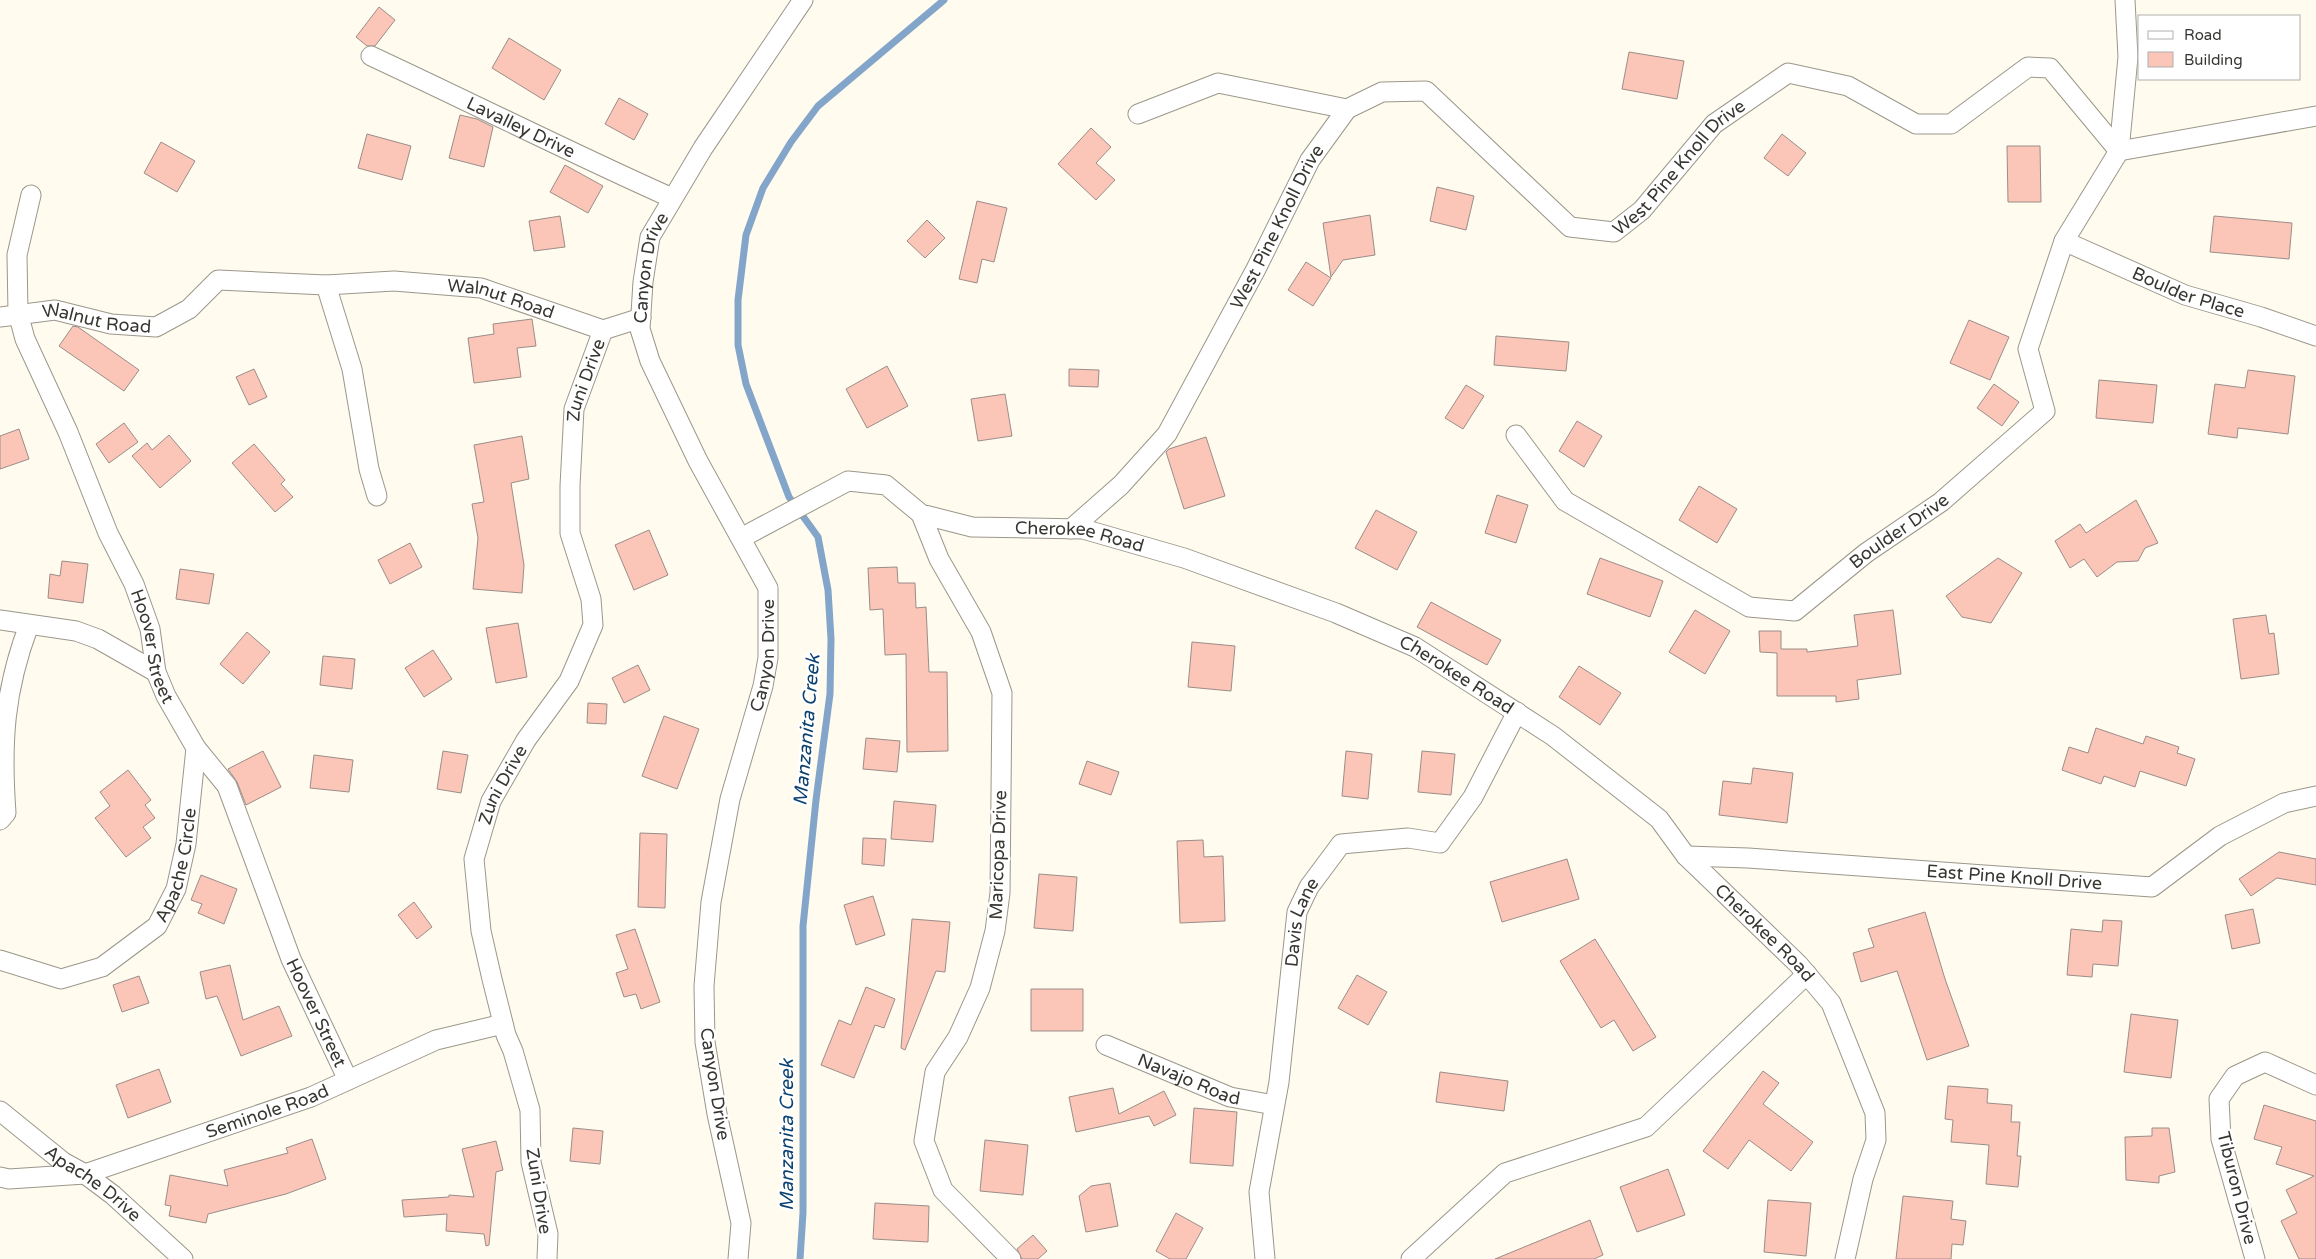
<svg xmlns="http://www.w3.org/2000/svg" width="2316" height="1259" font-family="'Varela Round',sans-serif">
<rect width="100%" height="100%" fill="#fffbee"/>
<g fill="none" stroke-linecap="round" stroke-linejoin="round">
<path stroke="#83a5c9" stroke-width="7" d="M 800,1259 L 803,1213 L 803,926 L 816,800 L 830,694 L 831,639 L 828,590 L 818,537 L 789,497 L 746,384 L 738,345 L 738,300 L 746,235 L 763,188 L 791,142 L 818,106 L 944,0"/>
</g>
<path fill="#fbc5b8" stroke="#9b8d89" d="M 379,7 L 395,20 L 375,46 L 367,46 L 356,37 Z
M 509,38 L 561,70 L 544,100 L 492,68 Z
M 1629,52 L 1684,61 L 1677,99 L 1622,89 Z
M 619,98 L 648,114 L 634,140 L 605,124 Z
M 460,115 L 477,119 L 493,127 L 484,167 L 449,158 Z
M 1091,128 L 1111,147 L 1096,163 L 1115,180 L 1096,200 L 1058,164 Z
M 367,134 L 411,146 L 402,180 L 358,168 Z
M 1782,134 L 1806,153 L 1788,176 L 1764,158 Z
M 161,142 L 195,161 L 177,192 L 144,173 Z
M 2007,146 L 2040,146 L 2041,202 L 2008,202 Z
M 565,165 L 603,186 L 588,213 L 550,192 Z
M 1437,187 L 1474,196 L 1466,230 L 1430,221 Z
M 977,201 L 1007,208 L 994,262 L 982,259 L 977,283 L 959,279 Z
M 1370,215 L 1375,255 L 1343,260 L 1331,277 L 1323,223 Z
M 560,216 L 565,247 L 534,251 L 529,221 Z
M 2214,216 L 2292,223 L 2289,259 L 2210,252 Z
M 927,220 L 945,238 L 925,258 L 907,241 Z
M 1306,262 L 1331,278 L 1313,306 L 1288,290 Z
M 532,319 L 536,346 L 517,348 L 521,377 L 474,383 L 468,338 L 494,334 L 493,324 Z
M 1969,320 L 2009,337 L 1990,380 L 1950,363 Z
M 73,326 L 78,327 L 139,370 L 124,391 L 59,346 Z
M 1496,336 L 1569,342 L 1566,371 L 1494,365 Z
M 887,366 L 908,406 L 867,428 L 846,389 Z
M 254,369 L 267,397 L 249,405 L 236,377 Z
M 1069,369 L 1099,370 L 1098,387 L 1069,386 Z
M 2248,370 L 2295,376 L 2288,434 L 2238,428 L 2237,438 L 2208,434 L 2215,384 L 2245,388 Z
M 2099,380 L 2157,385 L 2153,423 L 2096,418 Z
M 1994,384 L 2019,402 L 2002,426 L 1977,408 Z
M 1466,385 L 1484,396 L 1463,429 L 1445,418 Z
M 1005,394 L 1012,436 L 978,441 L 971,399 Z
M 1577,421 L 1602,436 L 1584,467 L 1559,451 Z
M 124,423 L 138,442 L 109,463 L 96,444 Z
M 19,429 L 29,459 L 0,469 L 0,436 Z
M 169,435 L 191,461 L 160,488 L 132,456 L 147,443 L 152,450 Z
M 522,436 L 529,479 L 511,483 L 524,565 L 522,593 L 473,589 L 478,538 L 472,504 L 484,502 L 474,445 Z
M 1206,437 L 1225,496 L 1184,509 L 1166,452 L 1169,449 Z
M 254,444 L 285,480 L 281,484 L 293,497 L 275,512 L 232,463 Z
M 1699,486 L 1737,509 L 1717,543 L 1679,520 Z
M 1497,495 L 1528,505 L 1516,543 L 1485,533 Z
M 2136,500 L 2158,543 L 2145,548 L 2138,561 L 2117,562 L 2097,577 L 2084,559 L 2070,568 L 2055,541 L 2080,524 L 2086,533 Z
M 1376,510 L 1417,532 L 1397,570 L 1355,548 Z
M 649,530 L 668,575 L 634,590 L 615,545 Z
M 410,543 L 422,567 L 390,584 L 378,560 Z
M 1600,558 L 1663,581 L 1650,617 L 1587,594 Z
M 1998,558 L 2022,573 L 1991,623 L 1962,617 L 1946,596 Z
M 62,561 L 88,564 L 83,603 L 48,598 L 50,574 L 60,576 Z
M 897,567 L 898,583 L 915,583 L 916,608 L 926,607 L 929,672 L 947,672 L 948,751 L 907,752 L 906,654 L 885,655 L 883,609 L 870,610 L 868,568 Z
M 180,569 L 214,574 L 209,604 L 176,599 Z
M 1431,602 L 1501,640 L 1487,665 L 1417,627 Z
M 1695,610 L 1730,631 L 1705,674 L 1669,652 Z
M 1893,610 L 1901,674 L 1857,680 L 1859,699 L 1836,702 L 1836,696 L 1777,696 L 1777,653 L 1760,652 L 1759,631 L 1781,631 L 1781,649 L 1807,649 L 1807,652 L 1858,646 L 1854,615 Z
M 2266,615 L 2269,634 L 2274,633 L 2279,674 L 2241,679 L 2233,619 Z
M 518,623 L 527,677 L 496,683 L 486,628 Z
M 247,632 L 270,652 L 243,684 L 220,664 Z
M 1192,642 L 1235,646 L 1231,691 L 1188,687 Z
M 433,650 L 452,679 L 424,697 L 405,668 Z
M 323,656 L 355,659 L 352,689 L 320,685 Z
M 638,665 L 650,690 L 624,703 L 612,678 Z
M 1579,666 L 1621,693 L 1600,725 L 1559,697 Z
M 588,703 L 607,704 L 606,724 L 587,723 Z
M 664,716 L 699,729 L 677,789 L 642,776 Z
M 2096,728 L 2143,744 L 2146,736 L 2179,747 L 2177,753 L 2195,759 L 2186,786 L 2140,771 L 2135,787 L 2104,776 L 2101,784 L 2062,770 L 2069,747 L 2088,753 Z
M 866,738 L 900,741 L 897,772 L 863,769 Z
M 263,751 L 281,787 L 246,805 L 237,782 L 228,769 Z
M 443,751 L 468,755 L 461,793 L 437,789 Z
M 1346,751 L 1372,754 L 1368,799 L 1342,796 Z
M 1422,751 L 1455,754 L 1451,795 L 1418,792 Z
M 314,755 L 353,760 L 349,792 L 310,788 Z
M 1087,761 L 1119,772 L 1111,795 L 1079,784 Z
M 1753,768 L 1793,773 L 1787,823 L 1719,815 L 1723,781 L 1751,784 Z
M 128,770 L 151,800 L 145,805 L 155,818 L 143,827 L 151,838 L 126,857 L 95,818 L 110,806 L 100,792 Z
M 894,801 L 936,805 L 933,842 L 891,839 Z
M 640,833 L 667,834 L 665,908 L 638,907 Z
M 863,838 L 886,839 L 884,866 L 862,864 Z
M 1203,840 L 1204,857 L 1223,856 L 1225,921 L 1180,923 L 1177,841 Z
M 2279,852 L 2316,859 L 2316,885 L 2277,878 L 2251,896 L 2239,879 Z
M 1567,859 L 1579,899 L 1502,922 L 1490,882 Z
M 1039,874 L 1077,877 L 1073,931 L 1034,928 Z
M 201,875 L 237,889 L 224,924 L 198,913 L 202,904 L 191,900 Z
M 873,896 L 885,935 L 856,945 L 844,905 Z
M 414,902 L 432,927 L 417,939 L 398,915 Z
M 2253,909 L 2260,943 L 2232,949 L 2225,915 Z
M 1925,912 L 1945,979 L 1969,1046 L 1927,1060 L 1897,971 L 1861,982 L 1853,953 L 1874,947 L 1868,929 Z
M 912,919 L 950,922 L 945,972 L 936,971 L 905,1050 L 901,1048 Z
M 2103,920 L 2122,921 L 2118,966 L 2093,964 L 2092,977 L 2067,975 L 2071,929 L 2102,932 Z
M 635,929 L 660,1002 L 641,1009 L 636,994 L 624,997 L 616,973 L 628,969 L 616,935 Z
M 1595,939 L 1656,1037 L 1633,1051 L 1614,1020 L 1601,1028 L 1560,961 Z
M 230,965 L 243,1020 L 279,1006 L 292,1036 L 241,1056 L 217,996 L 206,999 L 200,972 Z
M 1357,975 L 1387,992 L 1368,1025 L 1338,1008 Z
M 139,976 L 149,1003 L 122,1012 L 113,985 Z
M 866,987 L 895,999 L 884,1028 L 875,1025 L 854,1078 L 821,1065 L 839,1020 L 851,1025 Z
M 1031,989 L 1083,989 L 1083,1031 L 1031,1031 Z
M 2131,1014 L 2178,1020 L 2171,1078 L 2124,1072 Z
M 159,1069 L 171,1102 L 128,1118 L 116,1085 Z
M 1763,1071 L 1779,1083 L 1763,1104 L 1813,1142 L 1791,1171 L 1749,1140 L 1728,1169 L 1703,1151 Z
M 1440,1072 L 1508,1081 L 1504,1111 L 1436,1102 Z
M 1948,1086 L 1988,1089 L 1987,1103 L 2012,1105 L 2011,1122 L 2020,1122 L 2017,1156 L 2021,1156 L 2018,1187 L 1986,1184 L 1989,1145 L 1951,1142 L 1953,1120 L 1945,1119 Z
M 1113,1088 L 1119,1114 L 1164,1091 L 1176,1115 L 1154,1126 L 1149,1116 L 1076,1132 L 1069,1097 Z
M 2264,1105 L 2316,1121 L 2316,1259 L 2299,1259 L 2281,1221 L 2297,1213 L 2286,1190 L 2314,1176 L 2276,1164 L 2282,1147 L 2254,1139 Z
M 1194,1108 L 1237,1112 L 1233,1166 L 1190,1163 Z
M 573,1128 L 603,1131 L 600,1164 L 570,1161 Z
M 2152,1128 L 2169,1128 L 2175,1172 L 2159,1176 L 2159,1183 L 2126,1180 L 2125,1137 L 2152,1136 Z
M 312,1139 L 326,1179 L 286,1194 L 208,1214 L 206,1223 L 169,1216 L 171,1206 L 165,1205 L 170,1175 L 228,1186 L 224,1170 L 288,1153 L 286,1148 Z
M 985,1140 L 1028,1145 L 1023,1195 L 980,1191 Z
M 496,1141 L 503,1170 L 496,1172 L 489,1245 L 486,1246 L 484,1234 L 446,1231 L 447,1214 L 404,1217 L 402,1200 L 449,1197 L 449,1195 L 474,1197 L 462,1149 Z
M 1668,1169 L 1685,1215 L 1637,1232 L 1620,1187 Z
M 1110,1183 L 1118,1226 L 1086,1232 L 1079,1196 L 1091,1186 Z
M 1903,1196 L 1953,1201 L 1951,1219 L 1966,1221 L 1963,1245 L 1952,1244 L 1951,1259 L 1896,1259 Z
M 1768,1200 L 1811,1203 L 1806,1256 L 1764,1252 Z
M 875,1203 L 929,1206 L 928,1242 L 873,1239 Z
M 1176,1213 L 1203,1228 L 1186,1259 L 1170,1259 L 1156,1251 Z
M 1590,1220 L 1603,1255 L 1594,1259 L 1495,1259 Z
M 1033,1235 L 1047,1251 L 1038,1259 L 1022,1259 L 1017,1249 Z"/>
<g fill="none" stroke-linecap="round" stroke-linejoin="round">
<defs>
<g id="street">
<path id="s1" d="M 371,56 C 472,103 571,153 672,198"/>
<path d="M 1138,114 L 1218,83 L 1347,109"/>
<path d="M 2119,151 L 2316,116"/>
<path id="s2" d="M 31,195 L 17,255 L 18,313 L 25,339 L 68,432 L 108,533 L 134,584 L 150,629 L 156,672 L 166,696 L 196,748 L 227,786 L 291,959 L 348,1080"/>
<path id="s3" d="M 2064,241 L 2185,295 L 2261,317 L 2316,336"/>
<path d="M 326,285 L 352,369 L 369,469 L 377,496"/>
<path id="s4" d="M 0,317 L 55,310 L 111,324 L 156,327 L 189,309 L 218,280 L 326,285 L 394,281 L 481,288 L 603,330 L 641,318"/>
<path id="s5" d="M 1516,435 L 1565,501 L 1749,607 L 1795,611 L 1866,553 L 1941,502 L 2045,411 L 2028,349 L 2064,241 L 2119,151 L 2128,57 L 2125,0"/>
<path d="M 921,514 L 939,559 L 981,632 L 1002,693 L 1000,893 L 995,931 L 980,988 L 958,1037 L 935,1072 L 924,1141 L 943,1190 L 1011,1259"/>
<path id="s6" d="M 1071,529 L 1121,485 L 1167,434 L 1256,269 L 1310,160 L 1347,109 L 1382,92 L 1426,91 L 1570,227 L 1614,232 L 1642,210 L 1714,124 L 1788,73 L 1848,86 L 1916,124 L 1951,124 L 2028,67 L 2050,68 L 2119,151"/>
<path id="s7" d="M 741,538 L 848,481 L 886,485 L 921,514 L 972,527 L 1083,529 L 1184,558 L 1336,613 L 1415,647 L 1553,736 L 1659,819 L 1686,856 L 1798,964 L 1831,1003 L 1875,1113 L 1876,1140 L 1863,1179 L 1845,1259"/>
<path d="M 0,620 L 76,631 L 98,639 L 156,672"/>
<path d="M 0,820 L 6,813 C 1,743 4,691 29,625"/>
<path id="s8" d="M 1686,856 L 1748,858 L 2152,887 L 2220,836 L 2284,803 L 2316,796"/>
<path id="s9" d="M 0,960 L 61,979 L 102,967 L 157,926 L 176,889 L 186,844 L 196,748"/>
<path id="s10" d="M 1106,1045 L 1230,1097 L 1274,1105"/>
<path id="s11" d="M 0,1111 L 63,1162 L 85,1174 L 113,1195 L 183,1259"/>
<path id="s12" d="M 0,1177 L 9,1179 L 85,1174 L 311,1097 L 436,1040 L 503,1024"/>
<path id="s13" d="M 547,1259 L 548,1234 L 531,1162 L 530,1110 L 513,1051 L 506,1035 L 492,979 L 481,931 L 474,859 L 491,801 L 526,740 L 569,681 L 593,625 L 591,599 L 570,533 L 570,486 L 574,409 L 603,330"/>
<path id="s14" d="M 738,1259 L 741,1223 L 717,1114 L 705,1042 L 704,986 L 711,902 L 730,799 L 763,686 L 768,658 L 768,588 L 698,461 L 650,361 L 640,329 L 643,282 L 650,237 L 703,148 L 803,0"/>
<path id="s15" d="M 1265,1259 L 1259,1192 L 1279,1082 L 1297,912 L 1309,887 L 1341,844 L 1408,838 L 1440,843 L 1473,797 L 1517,712"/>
<path d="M 1411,1259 L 1505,1173 L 1646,1127 L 1807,974"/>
<path d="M 2255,1259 L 2221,1139 L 2219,1099 L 2235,1076 L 2265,1062 L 2316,1085"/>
</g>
</defs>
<use href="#street" stroke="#9b978b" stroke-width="21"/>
<use href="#street" stroke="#fff" stroke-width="19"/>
</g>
<g text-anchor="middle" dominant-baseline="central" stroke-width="5" stroke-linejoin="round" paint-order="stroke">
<g font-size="18" fill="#373631" stroke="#fff">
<text stroke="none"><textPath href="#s1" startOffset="166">Lavalley Drive</textPath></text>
<text stroke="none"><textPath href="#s6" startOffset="925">West Pine Knoll Drive</textPath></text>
<text stroke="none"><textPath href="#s6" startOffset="370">West Pine Knoll Drive</textPath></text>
<text stroke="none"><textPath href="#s14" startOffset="1034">Canyon Drive</textPath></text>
<text stroke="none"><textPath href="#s3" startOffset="135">Boulder Place</textPath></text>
<text stroke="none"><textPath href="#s4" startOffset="522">Walnut Road</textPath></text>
<text stroke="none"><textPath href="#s4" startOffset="98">Walnut Road</textPath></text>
<text stroke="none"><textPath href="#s13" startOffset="924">Zuni Drive</textPath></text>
<text stroke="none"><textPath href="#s5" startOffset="472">Boulder Drive</textPath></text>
<text stroke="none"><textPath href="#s7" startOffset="366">Cherokee Road</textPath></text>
<text stroke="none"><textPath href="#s2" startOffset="480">Hoover Street</textPath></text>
<text stroke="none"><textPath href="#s14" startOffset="614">Canyon Drive</textPath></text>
<text stroke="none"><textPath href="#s7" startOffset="771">Cherokee Road</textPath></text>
<text stroke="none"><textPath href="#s13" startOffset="489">Zuni Drive</textPath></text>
<text transform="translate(998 855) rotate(-88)">Maricopa Drive</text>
<text stroke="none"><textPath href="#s9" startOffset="240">Apache Circle</textPath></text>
<text stroke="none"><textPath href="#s8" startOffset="329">East Pine Knoll Drive</textPath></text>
<text stroke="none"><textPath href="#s15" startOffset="341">Davis Lane</textPath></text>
<text stroke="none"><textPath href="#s7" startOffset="1176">Cherokee Road</textPath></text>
<text stroke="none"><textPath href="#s2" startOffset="885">Hoover Street</textPath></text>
<text stroke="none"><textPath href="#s10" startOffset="90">Navajo Road</textPath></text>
<text transform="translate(715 1084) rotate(81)">Canyon Drive</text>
<text stroke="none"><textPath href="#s12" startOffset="278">Seminole Road</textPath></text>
<text stroke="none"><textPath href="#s11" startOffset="118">Apache Drive</textPath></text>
<text transform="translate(2237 1188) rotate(76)">Tiburon Drive</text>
<text transform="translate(539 1191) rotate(81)">Zuni Drive</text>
</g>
<g font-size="19" font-style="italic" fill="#0d416f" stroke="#fff">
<text transform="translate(807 730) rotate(-85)">Manzanita Creek</text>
<text transform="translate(787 1135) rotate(-90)">Manzanita Creek</text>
</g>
</g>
<rect x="2138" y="15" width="162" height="65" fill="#ffffff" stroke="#afafad"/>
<rect x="2148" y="31" width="25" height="8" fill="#ffffff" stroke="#afafad"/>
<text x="2184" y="40" font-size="15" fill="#373631">Road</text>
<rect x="2148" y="52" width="25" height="15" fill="#fbc5b8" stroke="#afafad"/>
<text x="2184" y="65" font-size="15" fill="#373631">Building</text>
</svg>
